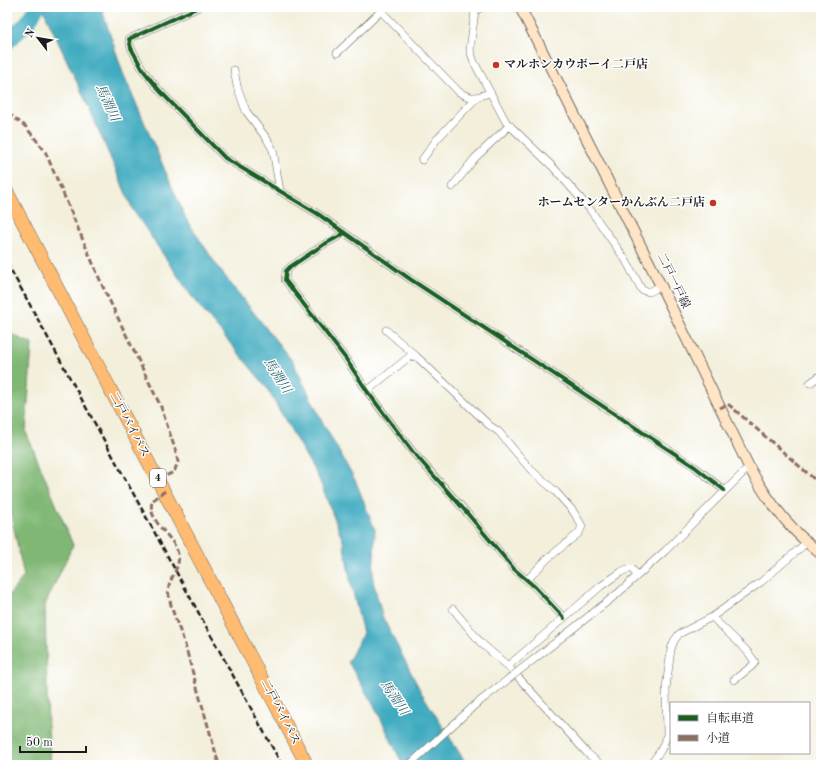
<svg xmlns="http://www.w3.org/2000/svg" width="828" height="772" font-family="'Old Standard TT','Noto Serif JP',serif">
<rect width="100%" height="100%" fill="#fff"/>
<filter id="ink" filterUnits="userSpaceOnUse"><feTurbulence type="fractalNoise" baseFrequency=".025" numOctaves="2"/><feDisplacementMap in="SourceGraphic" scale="8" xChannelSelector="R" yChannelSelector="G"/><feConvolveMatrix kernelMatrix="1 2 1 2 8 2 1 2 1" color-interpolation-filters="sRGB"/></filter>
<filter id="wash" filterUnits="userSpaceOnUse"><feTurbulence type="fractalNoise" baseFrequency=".012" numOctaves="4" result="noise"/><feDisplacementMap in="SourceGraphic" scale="16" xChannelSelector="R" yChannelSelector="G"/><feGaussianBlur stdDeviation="0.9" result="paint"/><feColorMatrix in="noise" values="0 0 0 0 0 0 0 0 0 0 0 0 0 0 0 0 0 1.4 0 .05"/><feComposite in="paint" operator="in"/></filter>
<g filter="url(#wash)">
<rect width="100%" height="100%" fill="#f3efdb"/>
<path fill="#80b774" stroke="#4e6a48" d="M 7,332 L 32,344 L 26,432 L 73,545 L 45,605 L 48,729 L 51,765 L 7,765 L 7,598 L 24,576 L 7,496 Z"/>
<path fill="#41abc0" stroke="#2e646e" d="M 42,7 L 101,7 L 123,73 L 186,219 L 220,270 L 293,362 L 322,421 L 356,482 L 375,530 L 373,581 L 383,618 L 421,692 L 467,765 L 403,765 L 377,711 L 348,662 L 363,633 L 351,584 L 343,541 L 319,479 L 265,385 L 194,300 L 133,210 L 88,106 Z"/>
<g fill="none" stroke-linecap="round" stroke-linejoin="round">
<path stroke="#41abc0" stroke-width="16" d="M 7,42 L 27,23 L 37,7"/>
</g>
</g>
<g filter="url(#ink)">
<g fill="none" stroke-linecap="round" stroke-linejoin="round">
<defs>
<path id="street" d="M 199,7 L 129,39 L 131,48 L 143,70 L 159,90 L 225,158 L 318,214 L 410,279 L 695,467 L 724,490
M 482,7 L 475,11 L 470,50 L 474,62 L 506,122 L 553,167 L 589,208 L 625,259 L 642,290 L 649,292 L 661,286
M 337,53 L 381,11 L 459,92 C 472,100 476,97 490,93
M 234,70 L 237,86 L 246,111 L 267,139 L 273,150 L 280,191
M 422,160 L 437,139 L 477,97
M 452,187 L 475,158 L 510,125
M 345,233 L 323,245 L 290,267 L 286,271 L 285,280 L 346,359 L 367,391 L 412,451 L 467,513 L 514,569 L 535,587 L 564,618
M 386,330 L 416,356
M 810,383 L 821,375
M 367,391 L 409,357 L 416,356 L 489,425 L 499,432 L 531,470 L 555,491 L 573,511 L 582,526 L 579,533 L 547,559 L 527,580
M 453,609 L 481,643 L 508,666
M 712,617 L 747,651 L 755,662 L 752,666 L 734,680
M 551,646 L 617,594 L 665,551 L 749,467
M 601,765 L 587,753 L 508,666 L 601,586 L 621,572 L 627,569 L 632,569 L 637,575
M 650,765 L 661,750 L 667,735 L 666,688 L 671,649 L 674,641 L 679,634 L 712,617 L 761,582 L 806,543"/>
<path id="secondary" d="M 520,7 L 661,286 L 749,467 C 767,500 791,531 821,554"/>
<path id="highway" d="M 7,192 C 108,383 208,574 307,765"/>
</defs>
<use href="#street" stroke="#67665f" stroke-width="8"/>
<use href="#secondary" stroke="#67665f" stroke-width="12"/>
<use href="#highway" stroke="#67665f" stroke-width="14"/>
<use href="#street" stroke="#fff" stroke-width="7"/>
<use href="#secondary" stroke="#ffe4c6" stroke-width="10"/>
<use href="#highway" stroke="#febb71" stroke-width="13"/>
<path stroke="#1c1c1c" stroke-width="2.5" stroke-dasharray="6 3" stroke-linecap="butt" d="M 7,263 L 282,765"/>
<defs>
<path id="street-bridge" d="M 409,765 L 475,705 L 551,646"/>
</defs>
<use href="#street-bridge" stroke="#67665f" stroke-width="8" stroke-linecap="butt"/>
<use href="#street-bridge" stroke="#fff" stroke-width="7"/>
<path stroke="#8d6e63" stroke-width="3" stroke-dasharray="6 3" stroke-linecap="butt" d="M 7,116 L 12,116 L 25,126 L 45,151 L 103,287 L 161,407 L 175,449 L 178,462 L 174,472 L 159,479
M 720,408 L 728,404 L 821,485
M 165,491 L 152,501 C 147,523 174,535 178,554 C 182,568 165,581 169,596 C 172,613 180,629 185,645 C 196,685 208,725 219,765"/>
<defs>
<path id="cycleway" d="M 199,7 L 129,39 L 131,48 L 143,70 L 159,90 L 225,158 L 318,214 L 410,279 L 695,467 L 724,490
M 345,233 L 323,245 L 290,267 L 286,271 L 285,280 L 346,359 L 367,391 L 412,451 L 467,513 L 514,569 L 535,587 L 564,618"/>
</defs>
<use href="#cycleway" stroke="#fff" stroke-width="6"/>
<use href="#cycleway" stroke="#1b5e20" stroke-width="4"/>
</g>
</g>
<g fill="#c8321e" stroke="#fff" stroke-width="1.5">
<circle cx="496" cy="65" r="4"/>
<circle cx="713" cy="203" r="4"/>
</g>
<g text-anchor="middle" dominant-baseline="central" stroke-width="3" stroke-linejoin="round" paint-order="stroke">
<rect fill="#fff" stroke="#606060" stroke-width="1" x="150" y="469" width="16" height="18" rx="3"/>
<g font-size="11" font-weight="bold" fill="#1c1c1c">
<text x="158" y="478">4</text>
</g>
<g font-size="12" font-weight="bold" fill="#1c1c1c" stroke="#fff" text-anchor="start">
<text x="504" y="65">マルホンカウボーイ二戸店</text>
<text x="705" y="203" text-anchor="end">ホームセンターかんぶん二戸店</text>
</g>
<g font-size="12" fill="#1c1c1c" stroke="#fff">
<text transform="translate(673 281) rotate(64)">二戸一戸線</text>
<text transform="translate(129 425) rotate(62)">二戸バイパス</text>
<text transform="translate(280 712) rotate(63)">二戸バイパス</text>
</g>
<g font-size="13" font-style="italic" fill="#2e646e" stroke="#fff">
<text transform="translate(107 103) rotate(66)">馬淵川</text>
<text transform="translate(277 376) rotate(57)">馬淵川</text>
<text transform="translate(394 698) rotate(56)">馬淵川</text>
</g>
</g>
<rect width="828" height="772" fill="none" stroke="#fff" stroke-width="24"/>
<rect x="670" y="702" width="140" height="52" fill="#ffffff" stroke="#a4a4a4"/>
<rect x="678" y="715" width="20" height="6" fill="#1b5e20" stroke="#a4a4a4"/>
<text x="706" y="722" font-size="12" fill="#1c1c1c">自転車道</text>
<rect x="678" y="735" width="20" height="6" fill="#8d6e63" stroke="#a4a4a4"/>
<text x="706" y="742" font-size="12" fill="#1c1c1c">小道</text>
<g transform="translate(38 38) rotate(301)" stroke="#ffffff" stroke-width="3" paint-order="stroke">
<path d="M0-3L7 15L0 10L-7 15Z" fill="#1c1c1c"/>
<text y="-6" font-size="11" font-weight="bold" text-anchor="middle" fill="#1c1c1c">N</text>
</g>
<path d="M20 746v6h66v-6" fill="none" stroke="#1c1c1c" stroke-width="2"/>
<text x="26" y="746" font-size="12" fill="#1c1c1c" stroke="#ffffff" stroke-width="3" paint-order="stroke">50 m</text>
</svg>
